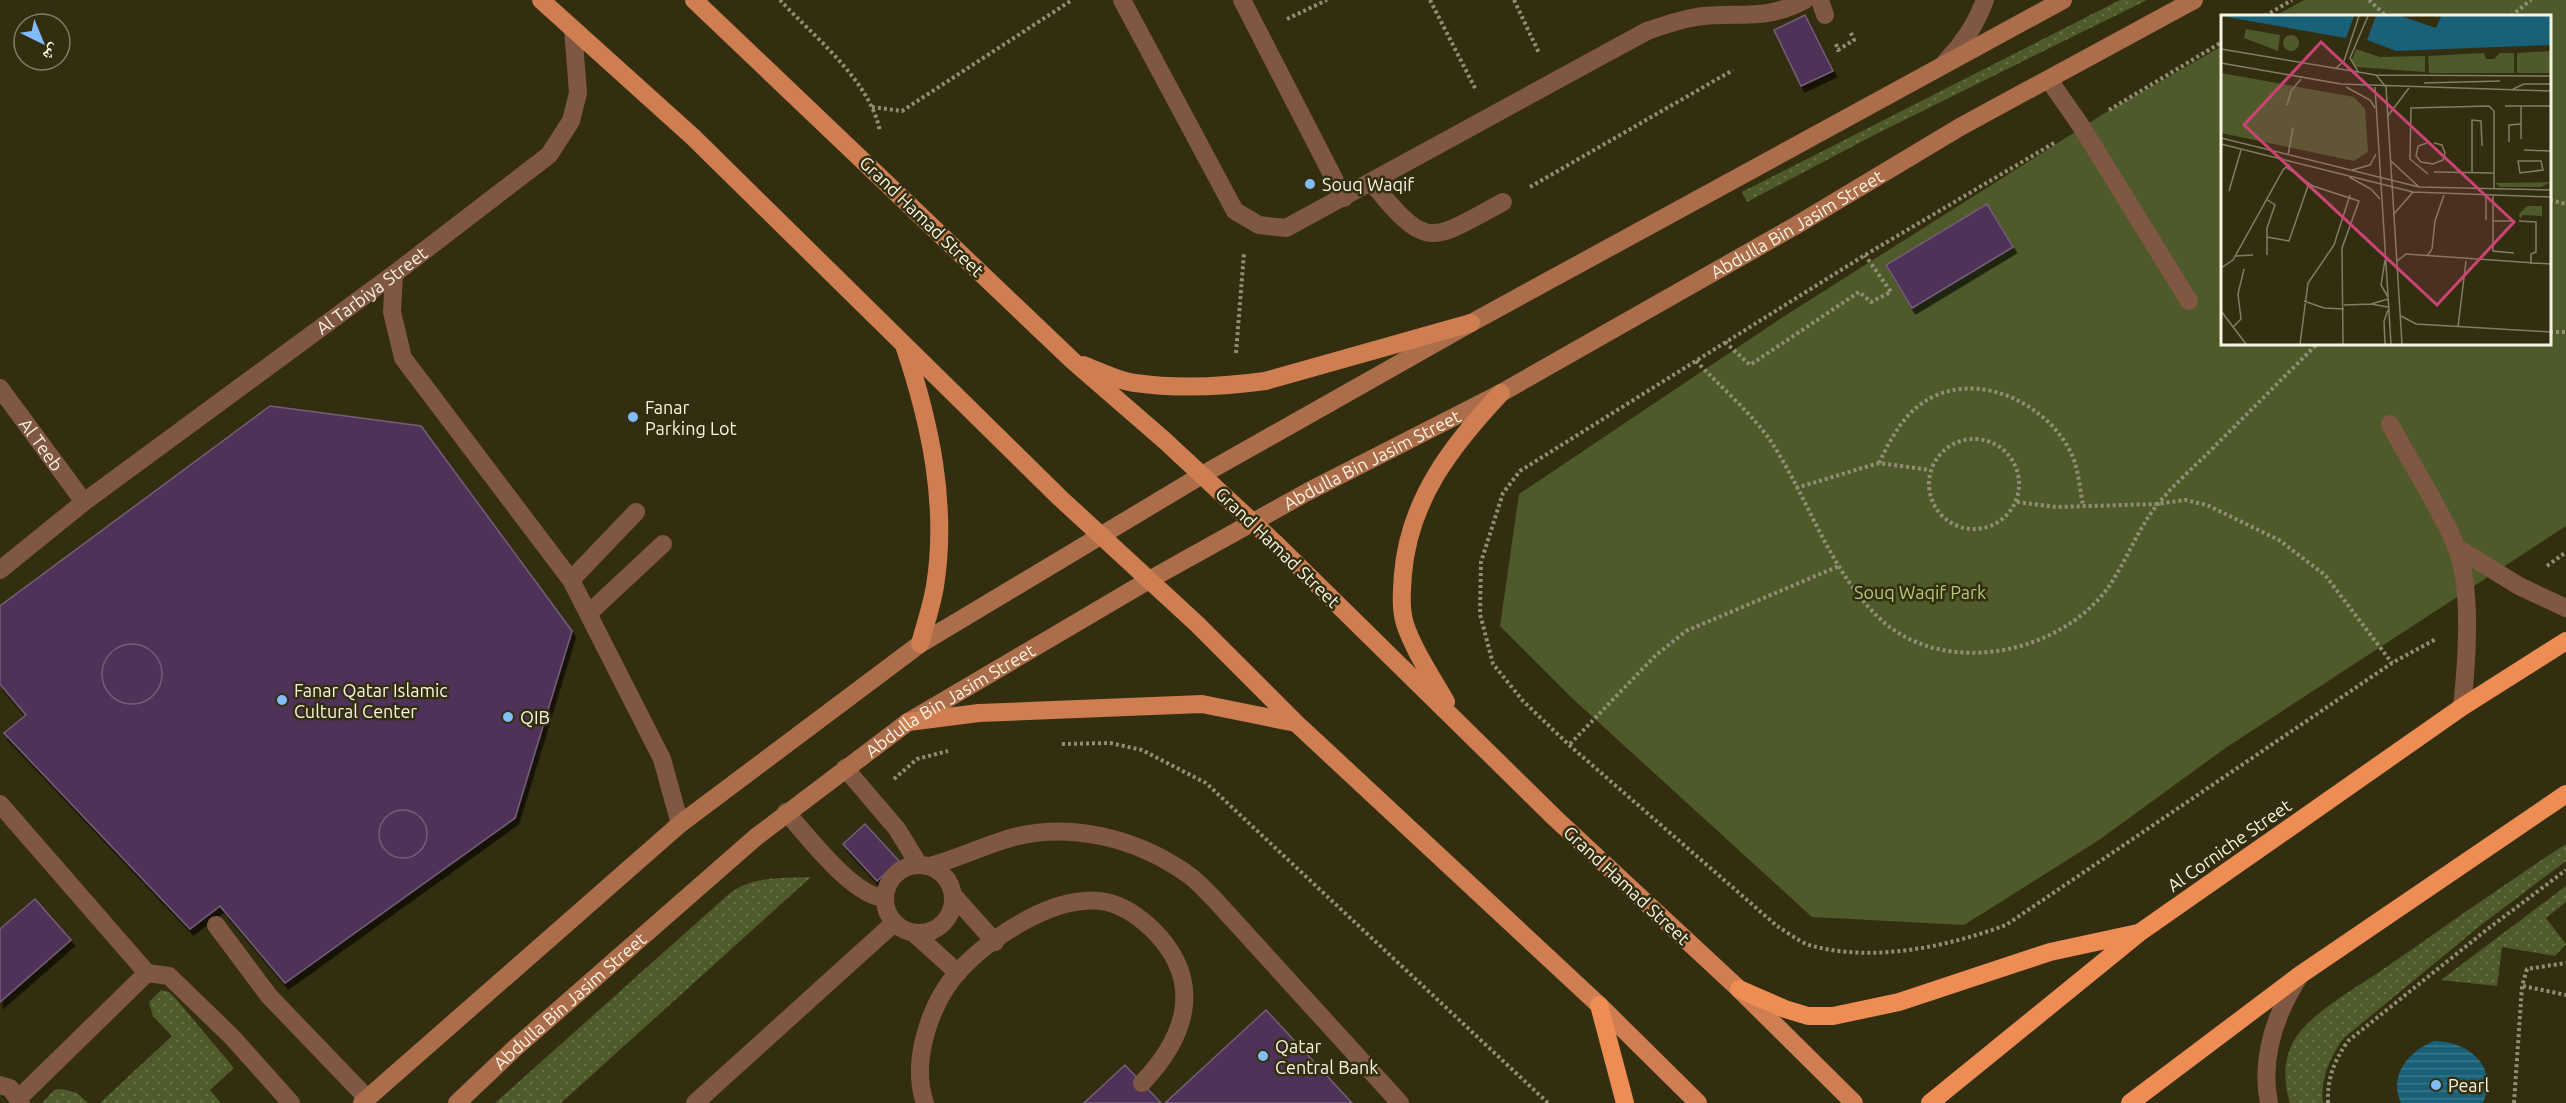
<svg xmlns="http://www.w3.org/2000/svg" width="2566" height="1103" font-family="Ubuntu,'Noto Naskh Arabic',sans-serif">
<defs>
<pattern id="grass-dots" width="8" height="8" patternUnits="userSpaceOnUse" patternTransform="scale(1.5)"><rect width="8" height="8" fill="#4e5a2a"/><path d="M2 2h.1M6 6h.1" fill="none" stroke="#687249" stroke-width="1.8" stroke-linecap="round"/></pattern>
<pattern id="water-rules" width="6" height="5" patternUnits="userSpaceOnUse" patternTransform="scale(1.5)"><rect width="6" height="5" fill="#186178"/><path d="M0 2.5h6" fill="none" stroke="#3a788b"/></pattern>
<filter id="shadow"><feDropShadow dx="3.5" dy="6" stdDeviation="0" flood-color="#0009"/></filter>
</defs>
<rect width="100%" height="100%" fill="#342e10"/>
<path fill="url(#grass-dots)" d="M 2120,0 L 2147,0 L 1876,134 L 1747,202 L 1742,192 Z
M 2566,844 L 2566,861 L 2481,925 L 2344,1038 C 2330,1057 2320,1079 2323,1103 L 2290,1103 C 2283,1081 2283,1057 2296,1037 C 2314,1011 2356,988 2382,970 C 2443,928 2504,884 2566,844 Z
M 811,877 L 561,1103 L 495,1103 L 730,893 C 753,876 783,878 811,877 Z
M 2566,886 L 2566,902 L 2546,918 L 2566,944 L 2555,956 L 2502,947 L 2497,986 L 2441,980 Z
M 161,990 L 169,992 L 176,999 L 234,1068 L 210,1090 L 221,1103 L 100,1103 L 172,1036 L 153,1016 L 149,1002 Z
M 62,1089 L 77,1093 L 88,1103 L 42,1103 L 54,1090 Z"/>
<path fill="#4e5a2a" d="M 2304,0 L 2566,0 L 2566,526 L 2224,749 L 2099,840 L 1964,925 L 1812,917 L 1573,699 L 1500,626 L 1519,494 L 1783,317 L 2105,113 L 2222,46 L 2222,344 L 2550,344 L 2550,16 L 2275,16 Z"/>
<path fill="url(#water-rules)" d="M 2434,1041 C 2468,1041 2499,1066 2483,1103 L 2401,1103 C 2388,1075 2409,1051 2434,1041 Z"/>
<path fill="#503058" stroke="#735f78" stroke-width="1.5" filter="url(#shadow)" d="M 1805,15 L 1833,71 L 1801,86 L 1774,30 Z
M 1987,204 L 2013,247 L 1912,308 L 1886,265 Z
M 270,406 L 421,426 L 572,631 L 515,818 L 285,983 L 220,906 L 190,929 L 4,733 L 26,715 L 0,684 L 0,606 Z
M102 674a30 30 0 1 1 60 0a30 30 0 1 1-60 0Z
M379 834a24 24 0 1 1 48 0a24 24 0 1 1-48 0Z
M 865,824 L 899,861 L 877,881 L 843,844 Z
M 35,899 L 71,940 L 0,1002 L 0,929 Z
M 1266,1010 L 1352,1103 L 1165,1103 Z
M 1125,1065 L 1161,1103 L 1084,1103 Z"/>
<g fill="none" stroke-linecap="round" stroke-linejoin="round">
<path stroke="#928e76" stroke-width="4" stroke-dasharray="3 3" stroke-linecap="butt" d="M 780,0 C 813,36 871,81 880,132
M 1430,0 L 1476,90
M 1514,0 L 1539,53
M 2369,0 L 2386,16
M 2265,16 L 2292,0
M 2511,16 L 2531,0
M 1287,19 L 1327,0
M 1836,44 L 1838,50 L 1854,40 L 1850,31
M 872,107 L 902,111 L 1072,0
M 2109,110 L 2222,42
M 2054,143 L 1865,255 L 1520,471 L 1503,493 L 1481,562 L 1480,614 L 1493,664 L 1523,701 L 1569,745 L 1777,926 C 1787,932 1798,941 1809,945 C 1872,963 1946,947 2006,925 L 2392,663 L 2436,639
M 1530,187 L 1733,70
M 2550,200 L 2566,204
M 2550,332 L 2566,332
M 1725,342 L 1750,365 L 1859,292 L 1871,302 L 1891,292 L 1865,255
M 1236,353 L 1244,253
M 1696,361 C 1717,383 1753,415 1770,440 C 1808,497 1828,568 1878,617 C 1940,678 2057,656 2107,589 C 2126,563 2137,529 2158,504 C 2173,485 2192,469 2209,452 C 2245,416 2281,380 2317,344
M1929 484a45 45 0 1 1 90 0a45 45 0 1 1-90 0Z
M 1879,463 C 1892,436 1907,407 1937,395 C 1989,373 2055,410 2074,460 C 2079,474 2080,491 2083,505
M 1796,488 L 1879,463 L 1930,470
M 2017,502 L 2056,507 L 2157,504 L 2185,500 L 2207,505 L 2279,540 L 2325,575 L 2392,663
M 2547,566 L 2566,552
M 1062,744 L 1110,743 L 1142,750 L 1206,783 L 1548,1103
M 1570,744 L 1656,655 L 1686,631 L 1839,566
M 894,779 L 917,759 L 948,751
M 2523,986 L 2566,995
M 2328,1103 C 2327,1079 2334,1061 2348,1041 L 2485,931 L 2566,870
M 2514,1103 L 2522,986 L 2527,969 L 2566,963"/>
<path stroke="#7f5742" stroke-width="18" d="M 2049,80 L 2081,126 L 2189,301
M 394,274 L 392,312 L 403,358 L 571,580 L 662,759 L 680,824
M 2390,424 C 2410,462 2439,506 2456,546 C 2473,589 2467,662 2462,707
M 2456,547 L 2519,586 L 2566,608
M 571,580 L 636,512
M 589,613 L 663,544
M 845,768 L 897,829 L 919,865
M 0,804 L 147,973 L 169,976 L 232,1037 L 291,1103
M 786,812 C 807,835 853,897 885,898
M885 899a34 34 0 1 1 68 0a34 34 0 1 1-68 0Z
M 930,866 C 955,859 979,848 1004,840 C 1065,820 1134,837 1186,873 C 1197,880 1207,892 1216,901 L 1400,1103
M 953,895 L 995,942
M 216,925 L 269,996 L 367,1098
M 915,934 L 958,973
M 0,1085 L 10,1088 L 21,1103
M 19,1098 L 147,973
M 695,1103 L 894,923
M 925,1103 C 912,1067 926,1018 947,986 C 974,948 1037,905 1083,901 C 1111,898 1132,910 1152,929 C 1204,980 1188,1035 1142,1083
M 2269,1103 C 2260,1058 2275,1015 2299,977"/>
<g stroke="#7f5742" stroke-width="18">
<path d="M 1122,0 L 1235,211 L 1259,225 L 1286,228 L 1647,31 C 1664,25 1679,20 1696,17 C 1738,11 1764,22 1805,0"/>
<path d="M 1242,0 L 1344,198"/>
<path d="M 1820,0 L 1825,15"/>
<path d="M 1946,61 C 1964,43 1976,24 1985,0"/>
<path d="M 1372,183 C 1428,251 1429,242 1503,202"/>
<path id="s1" d="M 0,388 L 84,502"/>
<path id="s2" d="M 0,570 L 84,502 L 394,274 L 549,155 L 571,121 L 578,93 L 573,29"/>
</g>
<g stroke="#ac6d4a" stroke-width="18">
<path d="M 362,1103 L 680,824 L 920,644 L 1202,475 L 1471,323 L 2063,0"/>
<path id="s3" d="M 457,1103 L 515,1048 L 756,837 L 908,722 L 1149,580 L 1309,491 L 1501,393 L 1795,226 L 1960,127 L 2194,0"/>
</g>
<path stroke="#ce7e50" stroke-width="18" d="M 541,0 L 693,137 L 1059,497 L 1197,624 L 1296,723 L 1599,1005 L 1698,1103
M 694,0 L 1073,361 L 1164,440 L 1275,543 L 1556,819 L 1739,989 L 1854,1103
M 904,345 C 930,422 948,504 935,586 C 932,605 925,625 920,644
M 1083,365 C 1099,371 1118,381 1135,383 C 1178,389 1222,387 1265,381 L 1471,323
M 1446,702 C 1432,677 1414,651 1405,624 C 1400,608 1402,590 1403,574 C 1409,500 1452,445 1501,393
M 908,722 L 979,713 L 1202,704 L 1296,723"/>
<path stroke="#ed8d54" stroke-width="18" d="M 1739,989 L 1785,1009 L 1808,1016 L 1833,1016 L 1899,1002 L 2050,952 L 2138,933
M 1599,1005 L 1625,1103
M 1930,1103 L 2139,933 L 2462,707 L 2566,641
M 2130,1103 L 2300,975 L 2566,794"/>
</g>
<g fill="#83bcfb" stroke="#342e10" stroke-width="2">
<circle cx="1310" cy="184" r="6"/>
<circle cx="633" cy="417" r="6"/>
<circle cx="282" cy="700" r="6"/>
<circle cx="508" cy="717" r="6"/>
<circle cx="1263" cy="1056" r="6"/>
<circle cx="2436" cy="1085" r="6"/>
</g>
<g text-anchor="middle" dominant-baseline="central" stroke-width="5" stroke-linejoin="round" paint-order="stroke">
<g font-size="18" fill="#f6f3e2" stroke="#342e10" text-anchor="start">
<text x="1322" y="184">Souq Waqif</text>
<text x="645" y="407">Fanar<tspan x="645" dy="21">Parking Lot</tspan></text>
<text x="294" y="690">Fanar Qatar Islamic<tspan x="294" dy="21">Cultural Center</tspan></text>
<text x="520" y="717">QIB</text>
<text x="1275" y="1046">Qatar<tspan x="1275" dy="21">Central Bank</tspan></text>
<text x="2448" y="1085">Pearl</text>
</g>
<g font-size="18" fill="#f6f3e2" stroke="#342e10">
<text transform="translate(922 216) rotate(44)">Grand Hamad Street</text>
<text stroke="none"><textPath href="#s3" startOffset="1610">Abdulla Bin Jasim Street</textPath></text>
<text stroke="none"><textPath href="#s2" startOffset="465">Al Tarbiya Street</textPath></text>
<text stroke="none"><textPath href="#s1" startOffset="70">Al Teeb</textPath></text>
<text stroke="none"><textPath href="#s3" startOffset="1124">Abdulla Bin Jasim Street</textPath></text>
<text transform="translate(1278 547) rotate(44)">Grand Hamad Street</text>
<text stroke="none"><textPath href="#s3" startOffset="638">Abdulla Bin Jasim Street</textPath></text>
<text transform="translate(2229 845) rotate(-35)">Al Corniche Street</text>
<text transform="translate(1627 885) rotate(43)">Grand Hamad Street</text>
<text stroke="none"><textPath href="#s3" startOffset="152">Abdulla Bin Jasim Street</textPath></text>
</g>
<g font-size="18" fill="#b3c979" stroke="#342e10">
<text x="1920" y="592">Souq Waqif Park</text>
</g>
</g>
<g transform="translate(2221 15)">
<rect width="330" height="330" fill="#342e10"/>
<path d="M 25,14 L 59,20 L 57,36 L 23,23 ZM62 28a8 8 0 1 1 16 0a8 8 0 1 1-16 0ZM 135,34 L 159,42 L 204,41 L 204,57 L 135,52 L 130,47 ZM 330,36 L 330,58 L 296,58 L 296,38 ZM 263,38 L 265,44 L 273,44 L 279,38 L 293,38 L 293,58 L 208,58 L 207,41 ZM 330,167 L 320,172 L 279,172 L 274,168 ZM 306,191 L 321,191 L 321,201 L 302,200 L 299,204 L 298,199 Z" fill="#4e5a2a"/>
<path d="M 0,58 L 133,82 L 144,94 L 147,137 L 133,146 L 0,118 Z" fill="#4e5a2a"/>
<path d="M 0,1 L 133,1 L 125,23 ZM 155,1 L 180,1 L 215,13 L 220,2 L 217,1 L 330,1 L 330,30 L 175,36 L 146,25 Z" fill="#186178"/>
<path fill="none" stroke="#827d64" stroke-width="1.5" d="M 0,34 L 155,60 L 330,61M 0,48 L 120,69 L 330,76M 114,54 L 123,46 L 138,1M 138,58 L 129,43 L 147,1M 155,60 L 165,72 L 181,329M 203,68 L 279,66M 125,72 L 149,85 L 154,93M 154,72 L 170,329M 292,74 L 303,69 L 330,69M 66,90 L 70,76 L 80,64M 284,91 L 330,91M 166,102 L 188,73M 0,123 L 198,172 L 330,175M 300,124 L 300,91M 288,127 L 288,110 L 300,109M 206,128 L 197,131 L 195,141 L 200,147 L 212,149 L 222,145 L 224,138 L 221,130 L 213,128M 0,129 L 192,177 L 330,182M 303,135 L 330,136M 67,140 L 72,113M 170,146 L 198,172M 297,146 L 320,146 L 322,155 L 299,158 ZM 65,152 L 92,171 L 138,186 L 121,233 L 122,329M 131,155 L 149,150 L 155,139M 213,157 L 273,158M 251,158 L 251,105 L 260,106 L 261,131M 207,159 L 189,144 L 190,93 L 268,91 L 273,96 L 273,174M 128,162 L 150,174 L 159,184M 8,176 L 20,135M 272,181 L 272,236 L 293,238M 45,184 L 54,190 L 46,213 L 46,240M 172,200 L 192,177M 265,205 L 265,181M 273,206 L 292,206M 298,206 L 315,207 L 315,237 L 310,239 L 310,249M 46,222 L 68,226 L 88,168M 14,241 L 32,240M 206,241 L 211,234 L 214,206 L 223,180M 164,245 L 160,270 L 167,282M 175,247 L 185,239 L 330,249M 0,253 L 12,245 L 62,155 L 68,149M 167,284 L 150,289 L 167,292M 83,286 L 103,293 L 123,294M 123,290 L 150,289M 0,296 L 25,329M 180,301 L 195,309 L 330,317M 12,312 L 20,304 L 17,279 L 23,254M 237,312 L 245,246M 79,329 L 87,268 L 113,230 L 129,180M 164,329 L 163,306 L 167,295"/>
<path fill="#cc4476" fill-opacity="0.15" stroke="#cc4476" stroke-width="3" d="M 100,27 L 293,207 L 216,290 L 23,110 Z"/>
<rect width="330" height="330" fill="none" stroke="#f6f3e2" stroke-width="3"/>
</g>
<g transform="translate(42 42) rotate(137)"><circle r="28" fill="#342e10" stroke="#827d64" stroke-width="1.5"/>
<path d="M0-4.5L10 22L0 15L-10 22Z" fill="#83bcfb"/>
<text y="-9" font-size="16" font-weight="bold" text-anchor="middle" fill="#f6f3e2">ش</text>
</g>
</svg>
